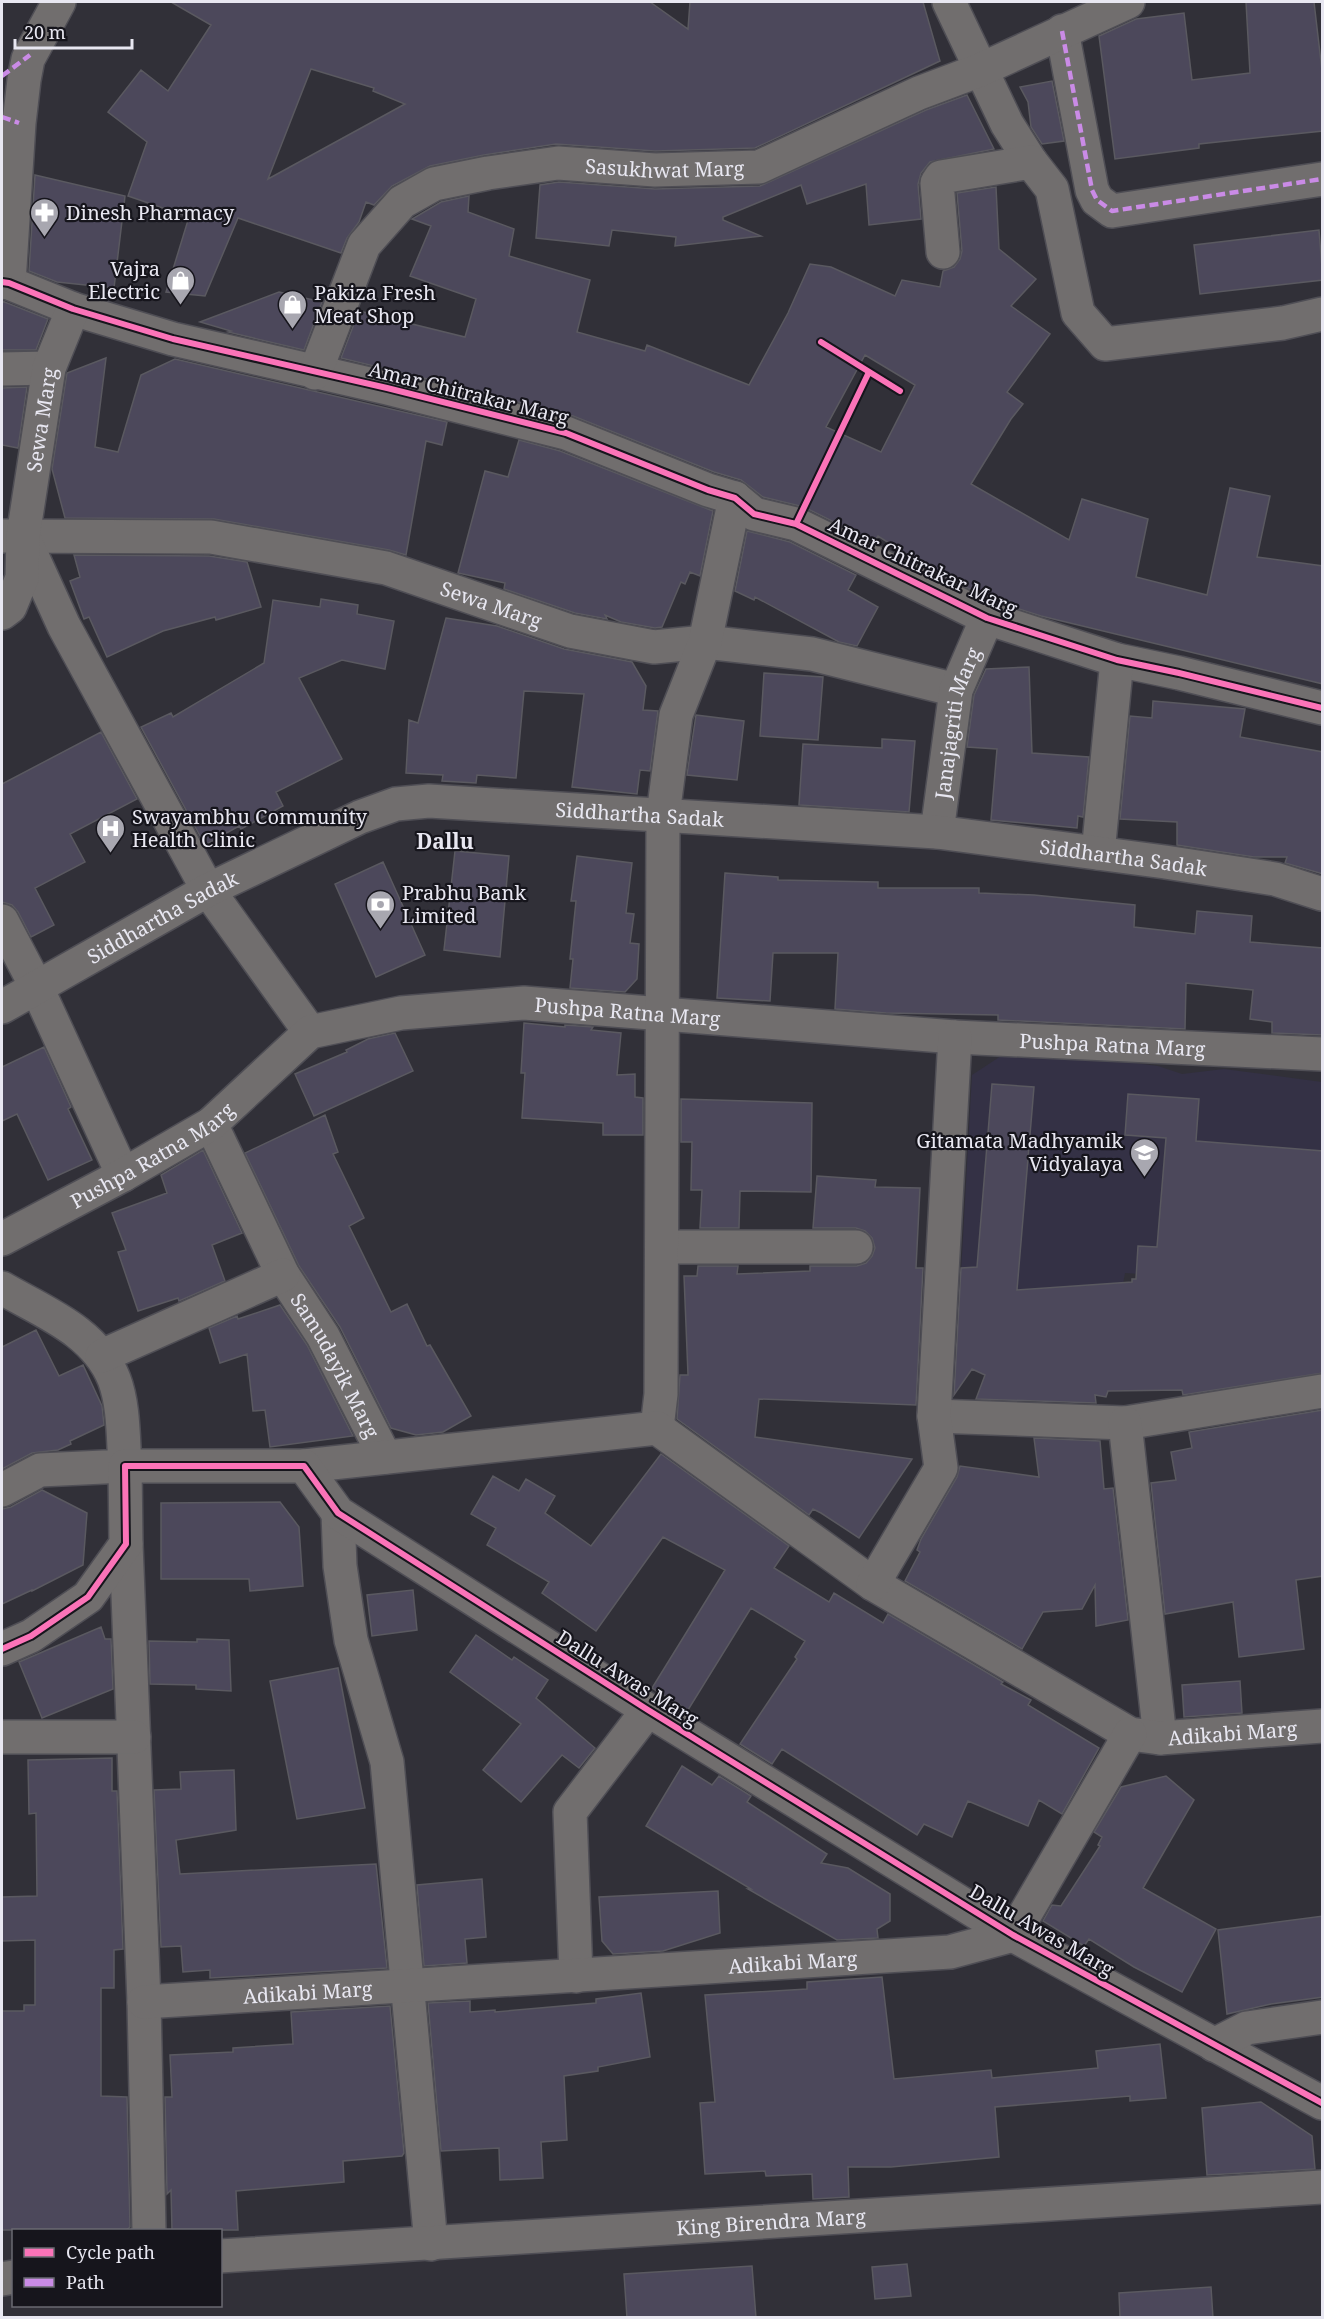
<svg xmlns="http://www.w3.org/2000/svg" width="1324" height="2319" font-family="'Noto Serif',serif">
<rect width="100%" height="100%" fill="#313038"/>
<path fill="#343145" d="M 1004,1054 L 1111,1060 L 1158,1066 L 1182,1074 L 1224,1069 L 1322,1082 L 1322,1292 L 1246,1281 L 1125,1273 L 1116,1323 L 1016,1347 L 957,1345 L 972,1075 Z"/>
<path fill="#4c485b" stroke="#5a5960" stroke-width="1.5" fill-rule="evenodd" d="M 171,2 L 650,2 L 688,29 L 690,2 L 923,2 L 940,61 L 755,148 L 655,151 L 556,144 L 484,155 L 430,166 L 392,186 L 374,205 L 366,202 L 359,222 L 347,238 L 341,253 L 238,218 L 205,296 L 166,292 L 189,217 L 128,196 L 147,142 L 108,112 L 141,70 L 168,91 L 211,25 ZM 311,69 L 374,88 L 373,91 L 405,104 L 268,179 Z
M 1246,2 L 1314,2 L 1323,79 L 1323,131 L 1199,144 L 1199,148 L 1115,159 L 1099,36 L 1136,19 L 1184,13 L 1192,80 L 1250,73 Z
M 1052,81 L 1064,141 L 1042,144 L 1031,127 L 1028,102 L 1020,87 Z
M 967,95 L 994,149 L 930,162 L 921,173 L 918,184 L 921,219 L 869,225 L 866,184 L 807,204 L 801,185 L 723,217 L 723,220 L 761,236 L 675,246 L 676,237 L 612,230 L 609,246 L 536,238 L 540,185 L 559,182 L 655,189 L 760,186 L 926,110 Z
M 35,175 L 125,196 L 114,288 L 57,282 L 29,271 Z
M 996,187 L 999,249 L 1036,279 L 1011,306 L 1050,334 L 1007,392 L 1023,404 L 1011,419 L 971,484 L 1069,540 L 1082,499 L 1148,519 L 1136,577 L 1207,595 L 1230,488 L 1270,496 L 1257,557 L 1323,566 L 1323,684 L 1041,616 L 994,601 L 933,571 L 878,536 L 874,542 L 804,507 L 763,497 L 741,480 L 714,472 L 573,416 L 479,392 L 456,384 L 456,386 L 341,358 L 359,311 L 465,337 L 476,299 L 410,276 L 431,226 L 412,219 L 441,202 L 469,196 L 468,212 L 514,229 L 509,256 L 590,280 L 577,332 L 645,351 L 647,345 L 749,385 L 788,313 L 810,264 L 831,267 L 895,296 L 902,280 L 940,287 L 943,271 L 954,267 L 960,259 L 962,251 L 957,193 ZM 865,355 L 915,385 L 881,452 L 826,427 Z
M 1319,230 L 1323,280 L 1200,294 L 1194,245 Z
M 279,292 L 322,302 L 304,350 L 228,332 L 231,331 L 200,322 Z
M 2,301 L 48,319 L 36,350 L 2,350 Z
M 106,358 L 95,447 L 118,452 L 141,375 L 175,359 L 447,422 L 442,445 L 426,441 L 406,555 L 389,550 L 214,519 L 65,518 L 52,469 L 67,373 Z
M 27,387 L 18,448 L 2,445 L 2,388 Z
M 519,440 L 560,451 L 713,511 L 700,576 L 690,572 L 685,584 L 681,582 L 662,627 L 655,628 L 621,622 L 605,615 L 607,619 L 575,613 L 504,589 L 505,583 L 458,573 L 485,471 L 508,477 Z
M 747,531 L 790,542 L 856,575 L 848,590 L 878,607 L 857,646 L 839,642 L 755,597 L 754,600 L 735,591 Z
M 74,555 L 209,556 L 247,562 L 261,607 L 216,620 L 215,617 L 163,631 L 107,657 L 89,617 L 84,619 L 70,581 L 80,577 Z
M 321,599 L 358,605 L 357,614 L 394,621 L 385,669 L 342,660 L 299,678 L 342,759 L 276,792 L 283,806 L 241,829 L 239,826 L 205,845 L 141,727 L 171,713 L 173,717 L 264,663 L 273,600 L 320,607 Z
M 446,618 L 497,626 L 564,649 L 632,662 L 646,686 L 643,710 L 658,711 L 650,771 L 640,770 L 637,794 L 572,787 L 584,694 L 524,691 L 516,778 L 477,775 L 476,783 L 442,781 L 443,775 L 406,773 L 409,720 L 418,723 Z
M 1029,667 L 1032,753 L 1089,757 L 1083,817 L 1078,816 L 1077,828 L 991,820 L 997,749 L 967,747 L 974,695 L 986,669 Z
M 764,673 L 823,677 L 818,740 L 760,736 Z
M 1153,701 L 1245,709 L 1240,737 L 1323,752 L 1323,874 L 1285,863 L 1287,857 L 1254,857 L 1177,845 L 1177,822 L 1120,819 L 1130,716 L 1152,718 Z
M 696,715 L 744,721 L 737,780 L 687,775 Z
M 101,732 L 137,799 L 70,834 L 85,862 L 35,888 L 54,925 L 31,937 L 18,912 L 12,905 L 2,902 L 2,784 Z
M 882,739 L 915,741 L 909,812 L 799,805 L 803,744 L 882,748 Z
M 455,851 L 509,856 L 500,957 L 444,950 Z
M 577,856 L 632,863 L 626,913 L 634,914 L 630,943 L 639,944 L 637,979 L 625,992 L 570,988 L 573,959 L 570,959 L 576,901 L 571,901 Z
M 383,862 L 425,955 L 376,977 L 335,884 Z
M 725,873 L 778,877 L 778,880 L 878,882 L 878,888 L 979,888 L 979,893 L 1034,895 L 1135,905 L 1134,927 L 1195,934 L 1197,911 L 1252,916 L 1250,942 L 1323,948 L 1323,1035 L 1272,1033 L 1272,1022 L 1250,1019 L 1253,990 L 1186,983 L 1185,1029 L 998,1020 L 998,1015 L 886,1013 L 835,1009 L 838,953 L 773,953 L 770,1001 L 717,998 Z
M 524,1023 L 565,1027 L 565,1025 L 593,1027 L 591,1030 L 621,1033 L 617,1075 L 635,1074 L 635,1097 L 643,1098 L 643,1135 L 603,1135 L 603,1123 L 522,1118 L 525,1073 L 521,1073 Z
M 395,1033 L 413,1071 L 314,1116 L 295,1074 L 347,1052 L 346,1050 L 368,1039 Z
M 44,1047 L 71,1107 L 68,1109 L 92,1160 L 48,1180 L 17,1114 L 2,1121 L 2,1067 Z
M 992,1084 L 1034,1087 L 1017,1290 L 1132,1282 L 1132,1279 L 1136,1279 L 1138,1246 L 1157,1247 L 1166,1138 L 1125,1135 L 1128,1094 L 1199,1099 L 1196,1141 L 1323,1151 L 1323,1373 L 1183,1395 L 1182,1390 L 1108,1391 L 1106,1397 L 1095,1395 L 1096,1403 L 976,1399 L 985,1375 L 972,1369 L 954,1395 L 961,1268 L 977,1267 Z
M 681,1099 L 812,1103 L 811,1192 L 740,1191 L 739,1228 L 700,1228 L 702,1190 L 691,1190 L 692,1142 L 681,1142 Z
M 325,1115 L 338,1152 L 333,1154 L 364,1218 L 349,1226 L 391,1312 L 407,1304 L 427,1346 L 430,1345 L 471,1416 L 443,1432 L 416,1435 L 391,1428 L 340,1327 L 299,1266 L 245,1153 Z
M 203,1150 L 242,1233 L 212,1245 L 225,1281 L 179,1301 L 178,1298 L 138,1311 L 118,1252 L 126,1250 L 112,1213 L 167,1193 L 161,1175 Z
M 817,1176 L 876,1180 L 875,1187 L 920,1188 L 916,1268 L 923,1268 L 916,1405 L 759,1399 L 755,1437 L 912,1459 L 859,1538 L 821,1513 L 813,1509 L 809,1515 L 677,1419 L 680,1375 L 688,1375 L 684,1276 L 697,1276 L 698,1266 L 738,1266 L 737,1274 L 810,1271 L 810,1266 L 857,1266 L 866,1263 L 872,1256 L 875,1248 L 872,1238 L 865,1231 L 856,1228 L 813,1228 Z
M 280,1305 L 307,1345 L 353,1436 L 270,1447 L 265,1410 L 253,1411 L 247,1354 L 220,1363 L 209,1328 L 237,1316 L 238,1319 Z
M 36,1330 L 59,1376 L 83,1365 L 102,1406 L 104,1425 L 70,1441 L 71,1444 L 58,1450 L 32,1453 L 2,1469 L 2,1347 Z
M 1323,1410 L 1323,1576 L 1296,1580 L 1304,1649 L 1239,1657 L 1233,1602 L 1165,1614 L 1151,1483 L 1176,1480 L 1171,1452 L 1192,1448 L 1189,1432 Z
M 1034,1438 L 1100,1441 L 1104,1489 L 1113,1488 L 1128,1620 L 1096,1626 L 1095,1585 L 1082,1609 L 1043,1612 L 1022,1649 L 905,1581 L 920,1552 L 917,1550 L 921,1539 L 957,1477 L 960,1466 L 1039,1477 Z
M 661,1454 L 789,1546 L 774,1568 L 829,1602 L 834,1593 L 883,1623 L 888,1614 L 1003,1682 L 1001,1684 L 1031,1700 L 1028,1705 L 1099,1748 L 1062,1814 L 1039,1800 L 1028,1826 L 968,1801 L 952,1837 L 924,1824 L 917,1835 L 782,1749 L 772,1764 L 740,1744 L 797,1659 L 795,1657 L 805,1641 L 751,1608 L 688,1710 L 652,1688 L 725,1570 L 663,1537 L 596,1631 L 542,1593 L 549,1582 L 487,1545 L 496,1528 L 471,1514 L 493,1476 L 519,1491 L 526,1479 L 555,1496 L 545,1513 L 591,1546 Z
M 42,1490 L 87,1513 L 83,1565 L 32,1591 L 32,1590 L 2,1604 L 2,1509 L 11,1507 Z
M 280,1502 L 299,1527 L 303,1586 L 250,1591 L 249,1579 L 161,1579 L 161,1503 Z
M 413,1590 L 417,1630 L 372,1636 L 367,1595 Z
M 101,1627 L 105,1639 L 111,1639 L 113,1689 L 42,1718 L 19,1662 Z
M 476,1635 L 512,1660 L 514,1657 L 548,1680 L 536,1698 L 595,1748 L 579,1768 L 562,1755 L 521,1802 L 483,1770 L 521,1724 L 450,1672 Z
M 197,1639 L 229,1640 L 231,1691 L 196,1689 L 196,1685 L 150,1684 L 149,1641 L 197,1642 Z
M 338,1668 L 365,1808 L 297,1819 L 270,1681 Z
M 1240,1681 L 1242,1713 L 1184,1717 L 1182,1685 Z
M 112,1758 L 112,1791 L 117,1791 L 123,1949 L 114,1950 L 114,1988 L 101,1988 L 101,2096 L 127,2097 L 130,2227 L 126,2230 L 2,2230 L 2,2011 L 24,2011 L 24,2005 L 35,2005 L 35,1940 L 2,1941 L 2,1897 L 37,1896 L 36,1813 L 29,1814 L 28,1760 Z
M 682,1766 L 712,1785 L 719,1776 L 751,1796 L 747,1802 L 827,1854 L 821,1863 L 848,1868 L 890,1894 L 890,1921 L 877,1929 L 878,1938 L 837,1940 L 748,1889 L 751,1889 L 646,1826 Z
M 234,1770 L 236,1830 L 176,1840 L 180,1874 L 376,1864 L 387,1968 L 210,1978 L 210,1970 L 183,1972 L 181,1946 L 161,1947 L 154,1790 L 181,1789 L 180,1772 Z
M 1166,1776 L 1194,1800 L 1143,1888 L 1216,1929 L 1182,1992 L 1134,1967 L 1089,1939 L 1084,1946 L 1043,1921 L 1052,1905 L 1061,1906 L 1100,1846 L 1098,1845 L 1102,1837 L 1094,1832 L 1121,1787 Z
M 482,1879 L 486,1937 L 465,1939 L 467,1963 L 424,1966 L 417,1885 Z
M 718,1891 L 720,1933 L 663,1951 L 613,1954 L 602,1941 L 599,1897 Z
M 1323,1916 L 1323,1997 L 1271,2004 L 1227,2014 L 1218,1930 Z
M 882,1977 L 894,2079 L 991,2070 L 992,2078 L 1098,2068 L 1096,2051 L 1160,2044 L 1166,2098 L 1130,2101 L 1130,2096 L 995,2107 L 999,2157 L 891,2167 L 848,2167 L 849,2197 L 813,2199 L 812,2174 L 766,2176 L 765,2171 L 705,2174 L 700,2103 L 715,2102 L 705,1995 L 807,1989 L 807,1982 Z
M 641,1993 L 650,2057 L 598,2067 L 598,2071 L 564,2076 L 567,2140 L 541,2142 L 543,2178 L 500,2180 L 499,2148 L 441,2151 L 428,2003 L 470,2001 L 470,2012 L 495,2010 L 495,2012 L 596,2003 L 596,1999 Z
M 390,2006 L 404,2153 L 402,2156 L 343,2161 L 344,2182 L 236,2191 L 238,2230 L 172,2230 L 171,2190 L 167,2194 L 165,2097 L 172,2097 L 170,2055 L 233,2052 L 233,2048 L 293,2044 L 291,2012 Z
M 1261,2102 L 1312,2136 L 1315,2169 L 1207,2175 L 1202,2108 Z
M 907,2264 L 911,2296 L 875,2299 L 872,2267 Z
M 752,2266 L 756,2318 L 627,2318 L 624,2274 Z
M 1211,2287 L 1213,2318 L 1120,2318 L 1119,2293 Z"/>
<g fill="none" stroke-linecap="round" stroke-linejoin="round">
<defs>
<g id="minor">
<path d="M 949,2 L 1007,124 L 1031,162"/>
<path d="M 1062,31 L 1092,190 L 1097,200 L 1112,211 L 1322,179"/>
<path d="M 943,252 L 937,183 L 941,177 L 1031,162 L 1052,189 L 1078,313 L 1105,344 L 1283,323 L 1322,314"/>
<path d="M 2,282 L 9,283 L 73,309 L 173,339 L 387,388 L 566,433 L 708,490 L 735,498 L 754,514 L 796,524 L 987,618 L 1117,660 L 1179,673 L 1322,708"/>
<path d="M 9,283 L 19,123 L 24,80 L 28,59 L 59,2"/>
<path d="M 2,369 L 49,368"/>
<path id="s1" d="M 315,373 L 364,245 L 402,202 L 434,184 L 488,173 L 558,163 L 655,170 L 759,167 L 919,93 L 980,70 L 1128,2"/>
<path id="s2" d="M 2,536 L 211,537 L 386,568 L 570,631 L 654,647 L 705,642 L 812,654 L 956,690"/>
<path d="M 23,536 L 64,626 L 208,890 L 310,1032"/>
<path id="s3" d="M 2,613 L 10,607 L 22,578 L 23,536 L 49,368 L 73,309"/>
<path id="s4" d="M 937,832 L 956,690 L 987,618"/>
<path d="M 1098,853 L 1117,660"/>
<path d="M 2,921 L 37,988 L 123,1175"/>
<path id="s5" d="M 2,1007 L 208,890 L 360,817 L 396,804 L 429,801 L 937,832 L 1165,862 L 1275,879 L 1322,894"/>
<path id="s6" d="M 211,1124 L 283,1275 L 323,1336 L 385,1457"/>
<path id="s7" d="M 2,1239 L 123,1175 L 211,1124 L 310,1032 L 401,1013 L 524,1003 L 955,1037 L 1322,1054"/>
<path d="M 662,1247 L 856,1247"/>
<path d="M 2,1288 C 43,1312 95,1331 114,1379 C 124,1405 123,1438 125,1466 L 40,1470 L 2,1490"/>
<path d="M 102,1356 L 283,1275"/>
<path d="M 934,1416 L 1125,1423 L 1322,1391"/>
<path d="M 1125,1423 L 1160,1738"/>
<path d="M 657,1428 L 661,1394 L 663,815 L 676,715 L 705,642 L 735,498"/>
<path id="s8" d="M 304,1466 L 657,1428 L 873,1584 L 1130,1734 L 1160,1738 L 1322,1726"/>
<path d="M 338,1513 L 340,1566 L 351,1640 L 387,1762 L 431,2244"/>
<path d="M 126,1544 L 144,2002 L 149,2230"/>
<path d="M 873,1584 L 941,1468 L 934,1416 L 955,1037"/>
<path d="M 2,1649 L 31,1636 L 88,1597 L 126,1544 L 125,1466 L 304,1466 L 338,1513 L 648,1710 L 1013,1935 L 1322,2103"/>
<path d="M 2,1737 L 134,1737"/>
<path d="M 576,1976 L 570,1812 L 648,1710"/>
<path id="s9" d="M 144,2002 L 950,1952 L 1013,1935 L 1130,1734"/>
<path d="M 1214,2045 L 1247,2028 L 1322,2017"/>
<path id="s10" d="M 220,2256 L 1322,2187"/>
<path d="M 2,2279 L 14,2277"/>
</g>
</defs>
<use href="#minor" stroke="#4f4e55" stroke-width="36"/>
<use href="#minor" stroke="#716e6e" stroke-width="33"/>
<path stroke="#ca8be6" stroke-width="4.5" stroke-dasharray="9 4.5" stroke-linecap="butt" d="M 1062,31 L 1092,190 L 1097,200 L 1112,211 L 1322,179
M 2,76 L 30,55
M 2,117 L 19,123"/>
<defs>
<path id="cycleway" d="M 2,282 L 9,283 L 73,309 L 173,339 L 387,388 L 566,433 L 708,490 L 735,498 L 754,514 L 796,524 L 987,618 L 1117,660 L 1179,673 L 1322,708
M 821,342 L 900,391
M 796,524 L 869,372
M 2,1649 L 31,1636 L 88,1597 L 126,1544 L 125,1466 L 304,1466 L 338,1513 L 648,1710 L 1013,1935 L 1322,2103"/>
</defs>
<use href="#cycleway" stroke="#16151c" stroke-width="10"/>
<use href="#cycleway" stroke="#fb73b8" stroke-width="6"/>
</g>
<defs>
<symbol id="pharmacy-pin" viewBox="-11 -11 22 30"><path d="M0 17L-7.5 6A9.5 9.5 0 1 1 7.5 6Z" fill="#a8a7b0" stroke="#16151c"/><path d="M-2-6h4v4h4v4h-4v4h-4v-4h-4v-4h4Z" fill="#fff"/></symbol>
<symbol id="shop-pin" viewBox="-11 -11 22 30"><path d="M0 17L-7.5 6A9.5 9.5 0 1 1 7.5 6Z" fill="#a8a7b0" stroke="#16151c"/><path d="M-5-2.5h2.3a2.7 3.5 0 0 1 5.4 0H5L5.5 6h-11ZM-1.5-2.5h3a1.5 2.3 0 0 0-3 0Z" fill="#fff"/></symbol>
<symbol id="hospital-pin" viewBox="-11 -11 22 30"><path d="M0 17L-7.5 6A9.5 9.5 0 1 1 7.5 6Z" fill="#a8a7b0" stroke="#16151c"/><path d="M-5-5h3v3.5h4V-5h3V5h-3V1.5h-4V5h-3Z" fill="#fff"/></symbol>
<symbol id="bank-pin" viewBox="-11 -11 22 30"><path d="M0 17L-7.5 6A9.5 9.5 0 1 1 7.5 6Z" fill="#a8a7b0" stroke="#16151c"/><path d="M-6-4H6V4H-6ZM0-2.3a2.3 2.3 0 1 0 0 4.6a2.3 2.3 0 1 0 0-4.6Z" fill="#fff"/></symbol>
<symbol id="school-pin" viewBox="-11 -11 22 30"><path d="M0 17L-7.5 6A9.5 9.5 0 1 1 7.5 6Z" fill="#a8a7b0" stroke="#16151c"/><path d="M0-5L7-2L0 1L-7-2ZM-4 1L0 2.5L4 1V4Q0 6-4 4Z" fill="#fff"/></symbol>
</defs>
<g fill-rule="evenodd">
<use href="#pharmacy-pin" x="28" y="196" width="33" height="45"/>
<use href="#shop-pin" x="164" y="264" width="33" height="45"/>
<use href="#shop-pin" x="276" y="288" width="33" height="45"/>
<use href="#hospital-pin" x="94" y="812" width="33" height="45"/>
<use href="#bank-pin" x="364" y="888" width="33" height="45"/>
<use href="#school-pin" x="1128" y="1136" width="33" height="45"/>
</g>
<g text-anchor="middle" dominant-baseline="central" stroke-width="4.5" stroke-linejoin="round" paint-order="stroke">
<g font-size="20" fill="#e8e7f1" stroke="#16151c">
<text stroke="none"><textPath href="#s1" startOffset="464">Sasukhwat Marg</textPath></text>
<text transform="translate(469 393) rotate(14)">Amar Chitrakar Marg</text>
<text stroke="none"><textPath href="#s3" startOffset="201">Sewa Marg</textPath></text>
<text transform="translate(923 566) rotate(25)">Amar Chitrakar Marg</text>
<text stroke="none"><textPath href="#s2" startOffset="498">Sewa Marg</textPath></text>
<text stroke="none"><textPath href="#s4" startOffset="111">Janajagriti Marg</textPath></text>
<text stroke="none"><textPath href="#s5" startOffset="688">Siddhartha Sadak</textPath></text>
<text stroke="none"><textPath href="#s5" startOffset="1174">Siddhartha Sadak</textPath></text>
<text stroke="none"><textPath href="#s5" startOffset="184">Siddhartha Sadak</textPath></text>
<text stroke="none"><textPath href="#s7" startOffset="694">Pushpa Ratna Marg</textPath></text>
<text stroke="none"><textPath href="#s7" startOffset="1180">Pushpa Ratna Marg</textPath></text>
<text stroke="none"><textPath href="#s7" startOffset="172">Pushpa Ratna Marg</textPath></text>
<text stroke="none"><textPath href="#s6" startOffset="272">Samudayik Marg</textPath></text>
<text transform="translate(628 1678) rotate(32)">Dallu Awas Marg</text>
<text stroke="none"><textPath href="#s8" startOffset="1022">Adikabi Marg</textPath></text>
<text transform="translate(1042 1930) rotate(30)">Dallu Awas Marg</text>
<text stroke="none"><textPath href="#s9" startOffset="650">Adikabi Marg</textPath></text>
<text stroke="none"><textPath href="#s9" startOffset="164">Adikabi Marg</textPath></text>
<text stroke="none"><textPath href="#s10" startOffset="552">King Birendra Marg</textPath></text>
</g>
<g font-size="20" fill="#e8e7f1" stroke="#16151c" text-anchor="start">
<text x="66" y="212">Dinesh Pharmacy</text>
<text x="160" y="268" text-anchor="end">Vajra<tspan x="160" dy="23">Electric</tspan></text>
<text x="314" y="292">Pakiza Fresh<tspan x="314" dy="23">Meat Shop</tspan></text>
<text x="132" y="816">Swayambhu Community<tspan x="132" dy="23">Health Clinic</tspan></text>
<text x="402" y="892">Prabhu Bank<tspan x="402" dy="23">Limited</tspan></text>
<text x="1123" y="1140" text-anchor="end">Gitamata Madhyamik<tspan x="1123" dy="23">Vidyalaya</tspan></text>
</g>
<g font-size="21" font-weight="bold" fill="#e8e7f1" stroke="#16151c">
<text x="445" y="841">Dallu</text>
</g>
</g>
<rect width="1324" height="2319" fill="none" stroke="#e8e7f1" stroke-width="6"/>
<rect x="12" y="2229" width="210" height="78" fill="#16151c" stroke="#6a6971" stroke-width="1.5"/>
<rect x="24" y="2248" width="30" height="9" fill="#fb73b8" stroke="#6a6971" stroke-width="1.5"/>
<text x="66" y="2259" font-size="18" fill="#e8e7f1">Cycle path</text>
<rect x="24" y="2278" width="30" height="9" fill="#ca8be6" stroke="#6a6971" stroke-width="1.5"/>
<text x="66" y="2289" font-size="18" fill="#e8e7f1">Path</text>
<path d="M15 39v9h117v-9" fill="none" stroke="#e8e7f1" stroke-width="3"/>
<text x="24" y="39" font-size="18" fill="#e8e7f1" stroke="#16151c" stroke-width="4.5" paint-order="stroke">20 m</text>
</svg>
